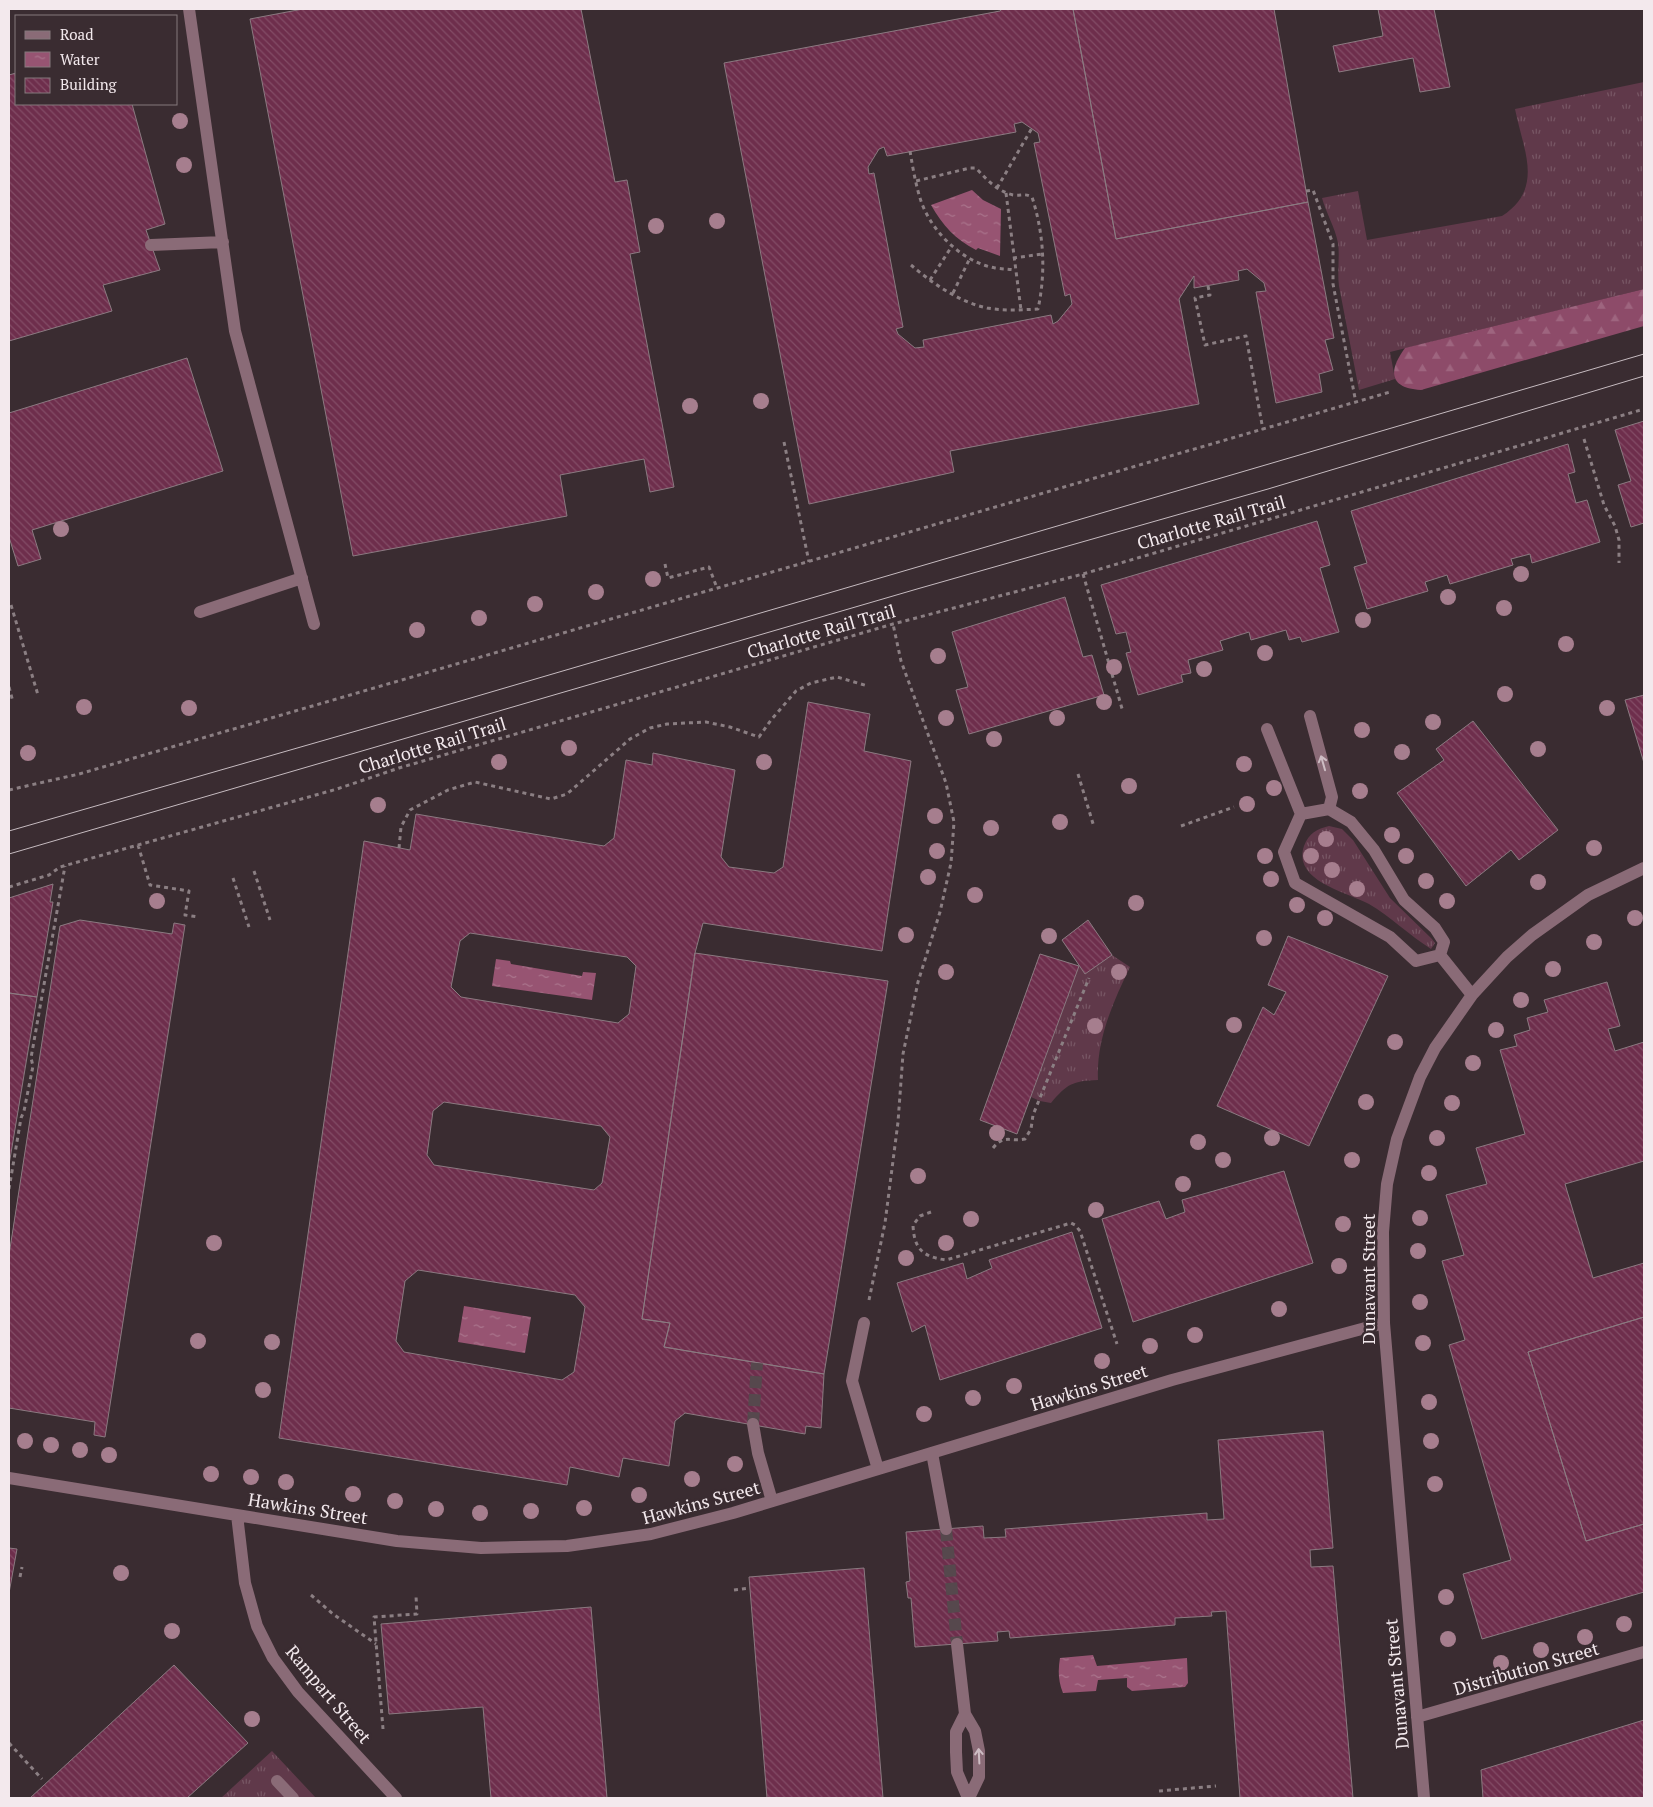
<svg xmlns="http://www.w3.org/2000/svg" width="1653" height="1807" font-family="'PT Serif',serif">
<defs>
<pattern id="grass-tufts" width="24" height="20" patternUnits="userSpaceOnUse" patternTransform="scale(1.25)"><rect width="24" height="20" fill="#60394a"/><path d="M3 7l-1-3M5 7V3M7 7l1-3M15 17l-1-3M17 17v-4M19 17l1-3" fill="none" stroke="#775664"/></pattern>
<pattern id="forest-firs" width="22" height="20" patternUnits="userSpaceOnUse" patternTransform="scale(1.25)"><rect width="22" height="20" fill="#8d4b69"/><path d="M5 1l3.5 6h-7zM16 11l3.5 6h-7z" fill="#9e657f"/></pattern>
<pattern id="water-ripples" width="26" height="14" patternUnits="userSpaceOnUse" patternTransform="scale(1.25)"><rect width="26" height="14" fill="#975472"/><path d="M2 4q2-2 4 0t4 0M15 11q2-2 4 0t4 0" fill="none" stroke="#ab758d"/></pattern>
<pattern id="building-back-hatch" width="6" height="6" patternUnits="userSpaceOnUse" patternTransform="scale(1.25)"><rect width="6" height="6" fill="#6e2e4c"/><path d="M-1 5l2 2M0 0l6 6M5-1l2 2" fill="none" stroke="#834c66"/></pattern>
</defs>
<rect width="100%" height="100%" fill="#3a2c31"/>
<path fill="url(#grass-tufts)" d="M 1644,82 L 1644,289 L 1390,352 L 1395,379 L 1359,390 L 1339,286 C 1337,271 1340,257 1338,243 C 1335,227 1326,213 1322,198 L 1358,191 L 1367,240 L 1502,216 C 1545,188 1523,150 1515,109 Z
M 1329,826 L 1342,829 L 1353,840 L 1390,898 L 1432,939 L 1435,943 L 1431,949 C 1409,935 1391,917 1369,904 C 1347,892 1292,881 1304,846 C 1309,833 1317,829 1329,826 Z
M 1112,955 L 1130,967 C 1113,1002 1096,1040 1098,1080 C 1072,1081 1067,1084 1051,1103 L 1040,1101 L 1031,1097 L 1079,966 L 1085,973 Z
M 272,1751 L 316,1798 L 221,1798 Z"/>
<path fill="url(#forest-firs)" d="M 1644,289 L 1644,326 L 1421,390 C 1389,388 1388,371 1405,348 Z"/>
<path fill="url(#water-ripples)" d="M 972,190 L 983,200 L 1001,209 L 1000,256 L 978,248 L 976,250 C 955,239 943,226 931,205 Z
M 496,959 L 510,961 L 511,964 L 582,976 L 583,972 L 596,973 L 592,1000 L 492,986 Z
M 464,1306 L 531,1317 L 525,1353 L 458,1342 Z
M 1093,1655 L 1097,1666 L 1187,1658 L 1188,1683 L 1185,1687 L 1132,1691 L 1127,1687 L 1127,1678 L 1098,1680 L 1096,1691 L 1063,1693 C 1058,1681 1058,1670 1060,1658 Z"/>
<path fill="url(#building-back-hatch)" stroke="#8b7a81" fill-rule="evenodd" d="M 303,9 L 581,9 L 615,182 L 627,180 L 640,252 L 630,254 L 674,487 L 650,492 L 644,459 L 560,475 L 567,516 L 353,556 L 250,19 Z
M 1002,9 L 1073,9 L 1116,239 L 1308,202 L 1334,338 L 1325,340 L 1333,370 L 1319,374 L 1322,392 L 1276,403 L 1256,292 L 1266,291 L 1264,283 L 1247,269 L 1238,271 L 1239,280 L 1194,288 L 1194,276 L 1179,299 L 1199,404 L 950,451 L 954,472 L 809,504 L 724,63 L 1000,11 ZM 1022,122 L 1038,133 L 1040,142 L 1034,143 L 1065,296 L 1070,294 L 1072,304 L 1058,321 L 1053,324 L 1051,315 L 923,340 L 924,347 L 915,348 L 898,334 L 896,329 L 903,327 L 874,173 L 869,174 L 868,167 L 879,149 L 884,147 L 887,156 L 1016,132 L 1014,124 Z
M 1073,9 L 1274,9 L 1308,202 L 1116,239 Z
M 1378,9 L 1434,9 L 1450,87 L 1420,92 L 1413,58 L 1339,72 L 1333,46 L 1383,36 Z
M 16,73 L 16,104 L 132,104 L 165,224 L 146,230 L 160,270 L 103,285 L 112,311 L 9,341 L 9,75 Z
M 187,358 L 223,471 L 32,530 L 41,559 L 18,566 L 9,537 L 9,413 Z
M 1644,421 L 1644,523 L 1631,527 L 1618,485 L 1631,481 L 1615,430 Z
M 1568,444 L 1575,472 L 1568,474 L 1576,503 L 1587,500 L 1600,542 L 1532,563 L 1530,554 L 1511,559 L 1513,565 L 1450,584 L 1447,575 L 1425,582 L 1428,591 L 1367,609 L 1354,567 L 1367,563 L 1351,511 Z
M 1317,521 L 1330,565 L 1320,568 L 1339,632 L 1302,642 L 1300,637 L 1289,640 L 1286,630 L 1251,640 L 1249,632 L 1220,641 L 1223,650 L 1188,660 L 1191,673 L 1181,675 L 1183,682 L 1138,695 L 1126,653 L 1131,652 L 1126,632 L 1116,634 L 1101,585 Z
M 1065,597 L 1083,657 L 1092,655 L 1104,695 L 969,734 L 956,690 L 968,687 L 952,632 Z
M 1644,695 L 1644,763 L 1625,700 Z
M 808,702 L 870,714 L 864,751 L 911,761 L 882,951 L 703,923 L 695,953 L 642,1319 L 670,1323 L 664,1347 L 824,1374 L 821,1428 L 806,1426 L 805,1434 L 685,1413 L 675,1421 L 669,1466 L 623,1458 L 619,1477 L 570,1467 L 567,1485 L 279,1438 L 364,841 L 410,850 L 416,814 L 604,846 L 614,838 L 626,760 L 652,765 L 653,753 L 735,770 L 721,857 L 729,867 L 774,873 L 783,867 ZM 470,933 L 627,957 L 636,966 L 629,1014 L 618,1023 L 461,997 L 451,987 L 460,941 ZM 444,1102 L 601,1126 L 610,1137 L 602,1183 L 594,1190 L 434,1165 L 427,1155 L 433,1111 ZM 418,1270 L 575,1295 L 585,1307 L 574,1372 L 562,1380 L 404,1352 L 396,1341 L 405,1281 Z
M 1473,721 L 1558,830 L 1519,860 L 1511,850 L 1466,886 L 1397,793 L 1444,760 L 1436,749 Z
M 53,884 L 50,902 L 53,902 L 37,997 L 9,993 L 9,898 Z
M 80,920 L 172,934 L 174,923 L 185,925 L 105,1437 L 94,1435 L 95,1422 L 9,1408 L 9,1255 L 60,926 Z
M 1088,920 L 1112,955 L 1085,974 L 1062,940 Z
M 1288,936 L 1388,976 L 1309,1146 L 1217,1106 L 1263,1007 L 1274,1015 L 1286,992 L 1268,985 Z
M 695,953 L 888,981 L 824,1374 L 664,1347 L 670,1323 L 642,1319 Z
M 1040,954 L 1079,966 L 1017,1134 L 980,1120 Z
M 1607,982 L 1620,1026 L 1608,1029 L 1615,1051 L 1644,1042 L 1644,1161 L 1565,1184 L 1593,1278 L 1644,1263 L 1644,1317 L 1528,1352 L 1586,1541 L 1644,1524 L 1644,1592 L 1482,1639 L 1463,1574 L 1511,1560 L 1449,1345 L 1465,1340 L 1442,1261 L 1464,1255 L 1446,1195 L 1487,1184 L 1476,1148 L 1525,1134 L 1500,1050 L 1517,1046 L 1514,1035 L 1530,1030 L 1527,1018 L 1548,1012 L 1544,1000 Z
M 9,993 L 37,997 L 9,1165 Z
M 1284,1171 L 1313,1263 L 1133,1322 L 1102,1219 L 1159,1201 L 1166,1219 L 1185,1212 L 1182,1200 Z
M 1072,1232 L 1102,1328 L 940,1380 L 925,1325 L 912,1332 L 897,1283 L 963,1263 L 967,1279 L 992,1268 L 989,1260 Z
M 1644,1317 L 1644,1524 L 1586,1541 L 1528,1352 Z
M 1323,1431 L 1333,1548 L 1310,1550 L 1311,1567 L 1333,1566 L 1353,1798 L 1240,1798 L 1226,1611 L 1211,1612 L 1212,1616 L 1175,1618 L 1175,1625 L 1010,1638 L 1009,1631 L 997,1632 L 998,1641 L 915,1647 L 911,1598 L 908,1598 L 906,1582 L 910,1581 L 906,1532 L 983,1526 L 984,1538 L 1006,1537 L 1005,1529 L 1207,1513 L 1207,1520 L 1224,1519 L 1218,1440 Z
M 9,1548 L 17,1549 L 9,1593 Z
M 864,1568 L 883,1798 L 767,1798 L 749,1577 Z
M 591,1607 L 607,1798 L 491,1798 L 483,1707 L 389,1714 L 381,1624 Z
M 174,1665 L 248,1743 L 187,1798 L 30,1798 Z
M 1644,1720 L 1644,1798 L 1483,1798 L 1481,1770 Z"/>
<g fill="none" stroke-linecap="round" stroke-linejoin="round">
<path stroke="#56484d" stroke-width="12" stroke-dasharray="12 6" stroke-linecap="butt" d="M 753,1424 L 757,1363
M 946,1529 L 957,1644"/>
<path stroke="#8b7f83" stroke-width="3" stroke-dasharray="4 4" stroke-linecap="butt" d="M 910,151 C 913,169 916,187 922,204 C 934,234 963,262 995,268 C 1002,269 1008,269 1015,270
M 997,188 L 1032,128
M 1306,191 L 1313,190 L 1333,244 L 1333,284 L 1356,403
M 1006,193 L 1021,310
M 1013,258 L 1043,254
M 911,265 C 932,283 959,302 987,308 C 1004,311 1021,310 1038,309 C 1046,272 1044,234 1032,197 C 1025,193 1021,196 1013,195 C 997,191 987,180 976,168 L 970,168 L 916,181
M 930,280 L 952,246
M 1208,286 L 1210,295 L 1195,298 L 1205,345 L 1246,336 L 1263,430
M 953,293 L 970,258
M 1584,439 L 1604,505 L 1615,526 L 1619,540 L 1619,563
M 784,442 L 809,562
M 665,564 L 668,578 L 709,567 L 717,588
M 1083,574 L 1123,712
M 11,605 L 38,695
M 9,687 L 13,702
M 1078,774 L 1094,827
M 9,790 L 79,774 L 1390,392
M 1181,826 L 1234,807
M 138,845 L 150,885 L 189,891 L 185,915 L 198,917
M 399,848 L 401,827 L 410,810 L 448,790 L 475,782 L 551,799 L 567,794 L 630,739 L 650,728 L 667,724 L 706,722 L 730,727 L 759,737 L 771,720 L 796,691 L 811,683 L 837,677 L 868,686
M 254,871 L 270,920
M 233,878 L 249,927
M 9,887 L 49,875 L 60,867 L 337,789 L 399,768 L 893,624 L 1083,574 L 1644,409
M 993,1148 C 1004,1134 1010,1142 1025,1139 L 1031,1129 L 1033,1115 L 1089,978
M 9,1189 L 21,1118 L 24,1111 L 33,1066 L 31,1058 L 65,866
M 931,1212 L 920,1216 L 913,1225 C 914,1249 923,1257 946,1260 L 1071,1223 L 1075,1225 L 1080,1231 L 1117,1344
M 869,1300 L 885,1223 L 898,1122 L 903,1054 L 918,982 L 940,912 L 951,863 L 954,822 L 946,783 L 901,661 L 893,624
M 20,1577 L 22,1567
M 734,1590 L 749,1588
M 311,1595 L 333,1614 L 376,1644
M 383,1729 L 374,1617 L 417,1614 L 416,1596
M 9,1743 L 42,1779
M 1159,1791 L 1216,1786"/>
<path stroke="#8a6b77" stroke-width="12" d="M 189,9 L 235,331 L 314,624
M 151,245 L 223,242
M 200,612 L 302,578
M 1310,716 L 1332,797 L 1329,809
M 1267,729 L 1301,814
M 1329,809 L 1351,822 L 1374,850 L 1404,900 L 1435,928 L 1444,942 L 1440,955 L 1416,961 L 1390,937 L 1295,883 L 1284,852 L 1301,814 Z
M 1440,955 L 1472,995
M 864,1323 L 852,1381 L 878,1469
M 753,1424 L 758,1453 L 772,1501
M 932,1453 L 946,1529
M 9,1478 L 397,1541 L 481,1548 L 567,1546 L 651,1534 L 733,1513 L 1172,1380 L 1384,1323
M 237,1515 L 245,1583 L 257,1626 L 273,1658 L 298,1692 L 396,1798
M 957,1644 L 965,1714 L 975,1731 L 979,1751 L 979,1777 L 969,1798
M 965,1714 L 956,1732 L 956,1752 L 957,1772 L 968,1798
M 1417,1717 L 1644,1652
M 277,1781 L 293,1798
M 1424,1798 L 1384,1323 L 1383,1232 L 1387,1184 L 1397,1139 L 1420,1077 L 1435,1048 L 1472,995 L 1507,957 L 1532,935 L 1588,895 L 1644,868"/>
<path stroke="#c6bbc0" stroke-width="1" d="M 9,831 L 457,702 L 1644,354
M 9,854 L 917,589 L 1268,489 L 1644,376"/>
</g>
<g fill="#a67e8e">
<circle cx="180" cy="121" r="8"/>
<circle cx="184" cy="165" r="8"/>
<circle cx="717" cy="221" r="8"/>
<circle cx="656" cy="226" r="8"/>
<circle cx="761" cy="401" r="8"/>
<circle cx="690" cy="406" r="8"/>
<circle cx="61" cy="529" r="8"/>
<circle cx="1521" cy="574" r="8"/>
<circle cx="653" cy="579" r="8"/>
<circle cx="596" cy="592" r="8"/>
<circle cx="1448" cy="597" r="8"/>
<circle cx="535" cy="604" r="8"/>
<circle cx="1504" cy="608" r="8"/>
<circle cx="479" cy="618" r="8"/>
<circle cx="1363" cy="620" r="8"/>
<circle cx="417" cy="630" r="8"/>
<circle cx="1566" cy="644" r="8"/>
<circle cx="1265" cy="653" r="8"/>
<circle cx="938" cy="656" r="8"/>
<circle cx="1114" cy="667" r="8"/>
<circle cx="1204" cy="669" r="8"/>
<circle cx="1505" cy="694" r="8"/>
<circle cx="1104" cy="702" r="8"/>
<circle cx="84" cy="707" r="8"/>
<circle cx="189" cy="708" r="8"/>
<circle cx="1607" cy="708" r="8"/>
<circle cx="946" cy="718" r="8"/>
<circle cx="1057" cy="718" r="8"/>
<circle cx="1433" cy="722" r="8"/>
<circle cx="1362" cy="730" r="8"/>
<circle cx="994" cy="739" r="8"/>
<circle cx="569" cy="748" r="8"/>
<circle cx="1538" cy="749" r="8"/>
<circle cx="1402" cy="752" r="8"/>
<circle cx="28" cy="753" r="8"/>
<circle cx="499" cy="762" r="8"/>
<circle cx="764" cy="762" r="8"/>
<circle cx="1244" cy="764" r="8"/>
<circle cx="1129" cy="786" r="8"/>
<circle cx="1274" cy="788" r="8"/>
<circle cx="1360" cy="791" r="8"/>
<circle cx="1247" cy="804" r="8"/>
<circle cx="378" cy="805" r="8"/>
<circle cx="935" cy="816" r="8"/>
<circle cx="1060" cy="822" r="8"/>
<circle cx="991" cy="828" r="8"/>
<circle cx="1392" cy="835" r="8"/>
<circle cx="1326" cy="839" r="8"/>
<circle cx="1594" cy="848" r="8"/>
<circle cx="937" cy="851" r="8"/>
<circle cx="1265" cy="856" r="8"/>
<circle cx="1311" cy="856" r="8"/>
<circle cx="1406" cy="856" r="8"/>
<circle cx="1332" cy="870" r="8"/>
<circle cx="928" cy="877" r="8"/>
<circle cx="1271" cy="879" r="8"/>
<circle cx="1426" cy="881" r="8"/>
<circle cx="1538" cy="882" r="8"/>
<circle cx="1357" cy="889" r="8"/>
<circle cx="975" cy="895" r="8"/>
<circle cx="157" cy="901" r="8"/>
<circle cx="1447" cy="901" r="8"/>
<circle cx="1136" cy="903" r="8"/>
<circle cx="1297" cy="905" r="8"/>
<circle cx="1325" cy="918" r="8"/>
<circle cx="1635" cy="918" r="8"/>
<circle cx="906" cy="935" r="8"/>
<circle cx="1049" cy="936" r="8"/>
<circle cx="1264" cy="938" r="8"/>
<circle cx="1594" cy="942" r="8"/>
<circle cx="1553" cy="969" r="8"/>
<circle cx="946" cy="972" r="8"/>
<circle cx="1119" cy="972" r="8"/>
<circle cx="1521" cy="1000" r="8"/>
<circle cx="1234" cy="1025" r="8"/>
<circle cx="1095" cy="1026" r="8"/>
<circle cx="1496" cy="1030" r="8"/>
<circle cx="1395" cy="1042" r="8"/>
<circle cx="1473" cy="1063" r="8"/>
<circle cx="1366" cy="1102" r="8"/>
<circle cx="1452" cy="1103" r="8"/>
<circle cx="997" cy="1133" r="8"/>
<circle cx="1272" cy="1138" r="8"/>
<circle cx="1437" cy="1138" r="8"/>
<circle cx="1198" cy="1142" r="8"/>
<circle cx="1223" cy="1160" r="8"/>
<circle cx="1352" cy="1160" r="8"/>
<circle cx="1429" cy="1173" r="8"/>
<circle cx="918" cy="1176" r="8"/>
<circle cx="1183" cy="1184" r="8"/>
<circle cx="1096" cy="1210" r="8"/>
<circle cx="1420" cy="1218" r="8"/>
<circle cx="971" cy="1219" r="8"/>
<circle cx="1343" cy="1224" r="8"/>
<circle cx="214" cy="1243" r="8"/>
<circle cx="946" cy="1243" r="8"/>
<circle cx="1418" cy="1251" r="8"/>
<circle cx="906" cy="1258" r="8"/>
<circle cx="1339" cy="1266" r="8"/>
<circle cx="1420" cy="1302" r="8"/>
<circle cx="1279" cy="1309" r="8"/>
<circle cx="1195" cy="1335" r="8"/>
<circle cx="198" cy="1341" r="8"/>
<circle cx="272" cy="1342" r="8"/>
<circle cx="1423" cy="1343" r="8"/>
<circle cx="1150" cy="1346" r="8"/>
<circle cx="1102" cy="1361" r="8"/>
<circle cx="1014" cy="1386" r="8"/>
<circle cx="263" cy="1390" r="8"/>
<circle cx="973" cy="1398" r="8"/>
<circle cx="1429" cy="1402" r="8"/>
<circle cx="924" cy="1414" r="8"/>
<circle cx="25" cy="1441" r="8"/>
<circle cx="1431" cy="1441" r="8"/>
<circle cx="51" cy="1445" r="8"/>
<circle cx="80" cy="1450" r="8"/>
<circle cx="109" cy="1455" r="8"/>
<circle cx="735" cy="1464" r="8"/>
<circle cx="211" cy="1474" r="8"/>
<circle cx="251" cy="1477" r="8"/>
<circle cx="692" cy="1479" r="8"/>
<circle cx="286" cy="1482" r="8"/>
<circle cx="1435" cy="1484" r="8"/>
<circle cx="353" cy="1494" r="8"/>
<circle cx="639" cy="1495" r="8"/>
<circle cx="395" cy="1501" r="8"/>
<circle cx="584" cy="1508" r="8"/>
<circle cx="436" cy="1509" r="8"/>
<circle cx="531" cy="1511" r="8"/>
<circle cx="480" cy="1513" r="8"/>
<circle cx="121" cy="1573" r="8"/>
<circle cx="1446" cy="1597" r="8"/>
<circle cx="1624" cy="1624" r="8"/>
<circle cx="172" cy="1631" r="8"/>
<circle cx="1585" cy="1637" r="8"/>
<circle cx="1448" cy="1639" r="8"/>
<circle cx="1541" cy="1650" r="8"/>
<circle cx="1501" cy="1663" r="8"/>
<circle cx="252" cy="1719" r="8"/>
</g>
<defs><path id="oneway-shaft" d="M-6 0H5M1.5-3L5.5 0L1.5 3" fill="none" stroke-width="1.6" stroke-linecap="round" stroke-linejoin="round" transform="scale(1.25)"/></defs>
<g stroke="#cebdc4">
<use href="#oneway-shaft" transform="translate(1323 763) rotate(-106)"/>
<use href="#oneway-shaft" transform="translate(979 1756) rotate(-93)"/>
</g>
<g text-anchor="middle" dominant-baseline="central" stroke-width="5" stroke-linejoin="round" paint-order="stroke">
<g font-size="18" fill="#f3e9ed" stroke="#3a2c31">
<text transform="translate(1211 522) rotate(-16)">Charlotte Rail Trail</text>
<text transform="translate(821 631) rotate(-16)">Charlotte Rail Trail</text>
<text transform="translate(432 745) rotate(-17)">Charlotte Rail Trail</text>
<text transform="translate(1368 1279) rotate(-90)">Dunavant Street</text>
<text transform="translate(1089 1387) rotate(-17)">Hawkins Street</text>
<text transform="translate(701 1502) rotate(-15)">Hawkins Street</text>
<text transform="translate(308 1508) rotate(9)">Hawkins Street</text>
<text transform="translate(1526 1668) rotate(-16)">Distribution Street</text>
<text transform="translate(1396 1684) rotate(-95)">Dunavant Street</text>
<text transform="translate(329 1694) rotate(50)">Rampart Street</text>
</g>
</g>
<rect width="1653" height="1807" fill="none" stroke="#f3e9ed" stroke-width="20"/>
<rect x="15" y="15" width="162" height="90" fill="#3a2c31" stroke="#84787c"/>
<rect x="25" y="31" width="25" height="8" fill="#8a6b77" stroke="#84787c"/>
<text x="60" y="40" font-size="15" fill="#f3e9ed">Road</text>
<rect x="25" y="52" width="25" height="15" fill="url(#water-ripples)" stroke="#84787c"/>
<text x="60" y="65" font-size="15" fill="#f3e9ed">Water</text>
<rect x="25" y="78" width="25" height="15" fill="url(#building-back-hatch)" stroke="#84787c"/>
<text x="60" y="90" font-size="15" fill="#f3e9ed">Building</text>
</svg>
